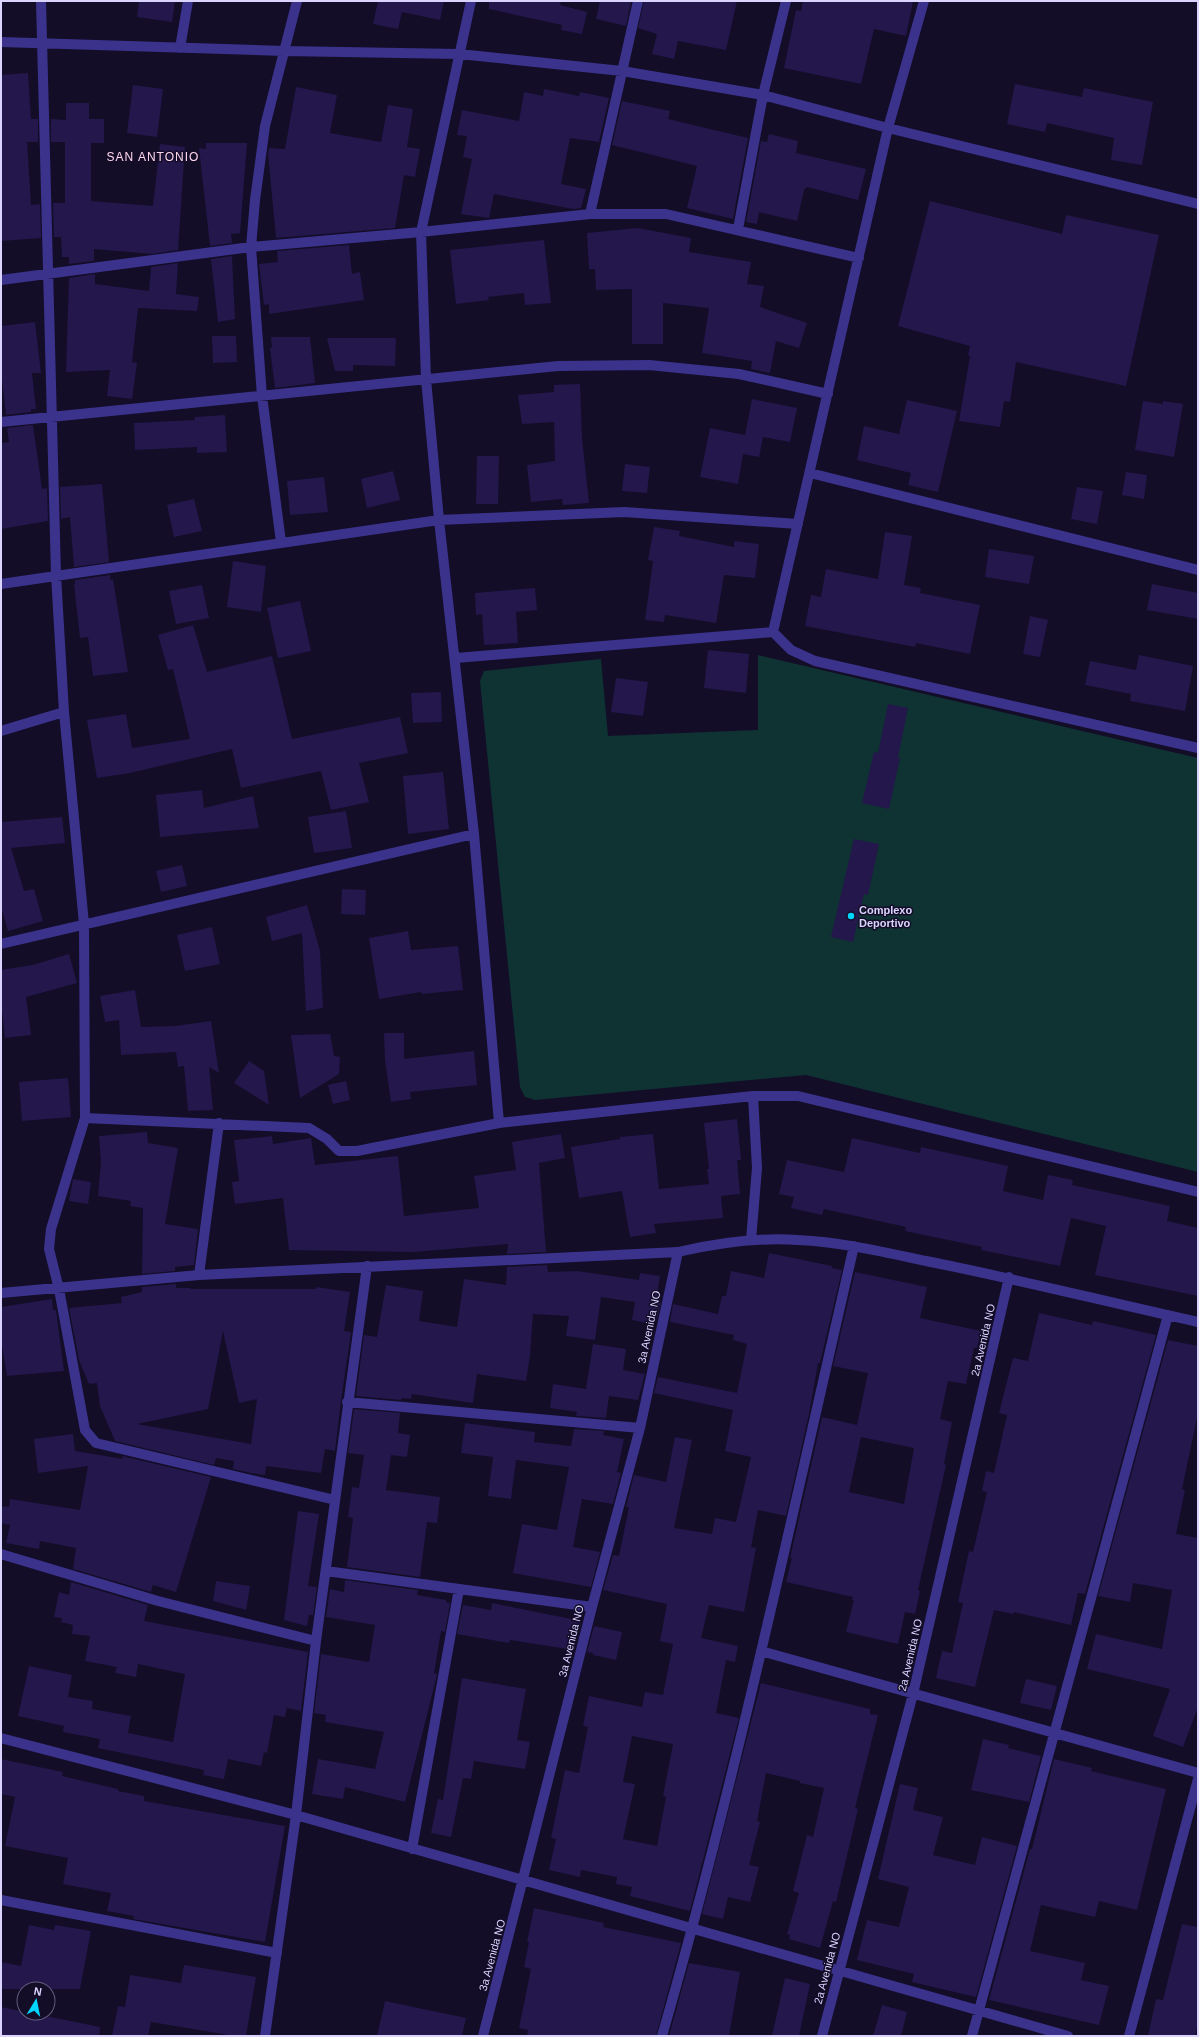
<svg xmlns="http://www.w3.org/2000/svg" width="1199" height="2037" font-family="Arial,sans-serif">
<rect width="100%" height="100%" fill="#130d28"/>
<path fill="#0f3233" d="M 758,655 L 1198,758 L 1198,1172 L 806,1075 L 535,1100 L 525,1097 L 520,1087 L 480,681 L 484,671 L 601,659 L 608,736 L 758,730 Z"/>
<path fill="#24174b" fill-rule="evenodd" d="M 139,1 L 175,1 L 172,22 L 137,17 Z
M 378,1 L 444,1 L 440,20 L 402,12 L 398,29 L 373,24 Z
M 489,1 L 561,1 L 560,5 L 587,12 L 582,34 L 561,30 L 562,25 L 489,9 Z
M 600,1 L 631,1 L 626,26 L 596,19 Z
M 644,1 L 737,1 L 726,50 L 678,41 L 674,59 L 652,54 L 657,34 L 638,28 Z
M 803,1 L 913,1 L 906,36 L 874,29 L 861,84 L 784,68 L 796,10 L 801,11 Z
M 28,73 L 31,119 L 38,119 L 38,142 L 27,142 L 31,205 L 40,204 L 41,238 L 1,241 L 1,75 Z
M 1015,84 L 1082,97 L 1084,88 L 1153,102 L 1142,165 L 1111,160 L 1114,138 L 1047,123 L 1045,132 L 1007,124 Z
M 133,85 L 163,89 L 157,137 L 127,133 Z
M 296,87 L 337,95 L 330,133 L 381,142 L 388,105 L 413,109 L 407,147 L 420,149 L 415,177 L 404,175 L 395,228 L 276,238 L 268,154 L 269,148 L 285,149 Z
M 544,89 L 579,96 L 580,92 L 609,98 L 599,142 L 570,138 L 561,184 L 586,189 L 581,208 L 573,209 L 494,194 L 489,218 L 461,214 L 472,159 L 463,157 L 467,136 L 457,135 L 462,110 L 519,121 L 524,92 L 543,96 Z
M 622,101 L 670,111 L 668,119 L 748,138 L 733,219 L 687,208 L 697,166 L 612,145 Z
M 66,103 L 89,103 L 89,119 L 104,119 L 104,143 L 91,143 L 91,201 L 153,206 L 160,144 L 185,147 L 178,250 L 152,254 L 94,249 L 94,261 L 69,264 L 69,257 L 62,257 L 61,237 L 54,237 L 53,203 L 65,203 L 65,142 L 51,142 L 51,119 L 66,120 Z
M 769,134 L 798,141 L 796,153 L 866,169 L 858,200 L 807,187 L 804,190 L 797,221 L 759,212 L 757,224 L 746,222 L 761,141 L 767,142 Z
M 206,143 L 247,143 L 240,233 L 231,234 L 232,243 L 210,246 L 199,148 L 206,149 Z
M 930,201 L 1062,234 L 1066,215 L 1159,235 L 1126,386 L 1016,362 L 1010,402 L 1004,401 L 1000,427 L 959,421 L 970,356 L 968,355 L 970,346 L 898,326 Z
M 638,228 L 691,238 L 689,252 L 751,262 L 747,284 L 764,286 L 760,307 L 807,323 L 799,348 L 776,341 L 770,373 L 751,369 L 752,361 L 702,353 L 709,308 L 663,303 L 663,344 L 632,344 L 632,289 L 596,290 L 595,269 L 589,269 L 587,233 Z
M 544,240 L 551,303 L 525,305 L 524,293 L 488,297 L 489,300 L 456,304 L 450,250 Z
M 349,245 L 352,274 L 360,272 L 364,300 L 269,314 L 269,304 L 264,305 L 259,264 L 278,262 L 277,251 Z
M 232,256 L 235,319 L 218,322 L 211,259 Z
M 178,263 L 176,294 L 199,297 L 197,311 L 138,308 L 132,362 L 137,363 L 132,399 L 107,396 L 110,370 L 66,372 L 69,278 L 95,274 L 95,284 L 149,291 L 151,267 Z
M 35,322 L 41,373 L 32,373 L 36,409 L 31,409 L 31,412 L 6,415 L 1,370 L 1,326 Z
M 212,336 L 236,336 L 237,362 L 213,363 Z
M 271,337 L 310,337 L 315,383 L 275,388 L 270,348 L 272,347 Z
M 327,338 L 396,338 L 395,366 L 353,365 L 353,371 L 335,371 Z
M 580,384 L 582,438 L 589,503 L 563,505 L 562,499 L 531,502 L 527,465 L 555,461 L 554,422 L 522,424 L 518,395 L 554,392 L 554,385 Z
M 752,399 L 797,408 L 790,442 L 763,437 L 759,457 L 743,454 L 738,484 L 700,477 L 710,428 L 745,435 Z
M 907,400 L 957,411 L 938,492 L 908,485 L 911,473 L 857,460 L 864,426 L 899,434 Z
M 1143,401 L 1163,404 L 1163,401 L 1183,404 L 1174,457 L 1135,450 Z
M 225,415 L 227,452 L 197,453 L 197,447 L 135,450 L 134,423 L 195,420 L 195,417 Z
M 33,425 L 42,489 L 47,488 L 48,521 L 1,529 L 1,443 L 9,442 L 7,428 Z
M 477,456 L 499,456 L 498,504 L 476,504 Z
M 625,464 L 650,467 L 647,493 L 622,491 Z
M 393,471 L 400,500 L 367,508 L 361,479 Z
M 1126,472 L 1147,475 L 1144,499 L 1122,495 Z
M 324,477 L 328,512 L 290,515 L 287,481 Z
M 102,484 L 109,562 L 74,567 L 70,517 L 61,519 L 60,487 Z
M 1077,487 L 1103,491 L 1097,524 L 1071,519 Z
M 194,499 L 202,531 L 174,537 L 167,505 Z
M 654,527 L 680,531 L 679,536 L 734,547 L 734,541 L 759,544 L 755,578 L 724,575 L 716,623 L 665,615 L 664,622 L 645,620 L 653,561 L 648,560 Z
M 885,532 L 912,536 L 904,585 L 921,588 L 920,593 L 980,605 L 970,654 L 916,643 L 915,647 L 805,626 L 811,595 L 821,597 L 826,569 L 878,579 Z
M 989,549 L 1034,556 L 1029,584 L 985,577 Z
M 233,561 L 266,566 L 261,612 L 227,607 Z
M 110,575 L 110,580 L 113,579 L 128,672 L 93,676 L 88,637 L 80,638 L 74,584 L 75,584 L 75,580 Z
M 1152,584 L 1198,593 L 1198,619 L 1147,610 Z
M 202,585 L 209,618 L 176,624 L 169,591 Z
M 535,588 L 537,610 L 516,612 L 518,643 L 484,645 L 482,614 L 476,615 L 475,593 Z
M 300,601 L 311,651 L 278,658 L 267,608 Z
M 1030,616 L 1048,620 L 1040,657 L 1023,654 Z
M 193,625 L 207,672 L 272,656 L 292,739 L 400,717 L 408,753 L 359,763 L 369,802 L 331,810 L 321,771 L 241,788 L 232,749 L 130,773 L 97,778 L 87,720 L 126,714 L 132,748 L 190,739 L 173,669 L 168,670 L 158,635 Z
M 708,650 L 749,654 L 746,693 L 704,688 Z
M 1139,655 L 1193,666 L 1185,711 L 1130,701 L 1131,694 L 1085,685 L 1090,661 L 1136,670 Z
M 616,678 L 648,682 L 643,716 L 611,712 Z
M 441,692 L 442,722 L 413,723 L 411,693 Z
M 888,704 L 908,708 L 898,757 L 900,758 L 889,809 L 862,803 L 874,752 L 878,753 Z
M 443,772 L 449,829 L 408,834 L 403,776 Z
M 202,790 L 204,808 L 253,796 L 259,828 L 160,837 L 156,795 Z
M 346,811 L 352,848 L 314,853 L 308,817 Z
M 62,817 L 65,843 L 11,848 L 24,891 L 34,889 L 43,921 L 8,931 L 1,906 L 1,822 Z
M 854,839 L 879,844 L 868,895 L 864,894 L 853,942 L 831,937 Z
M 182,865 L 187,886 L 161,892 L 156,871 Z
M 342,889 L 366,890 L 365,915 L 341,914 Z
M 307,905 L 320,951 L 323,1008 L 306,1011 L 302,933 L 272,941 L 266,917 Z
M 212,927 L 220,964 L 185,971 L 177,935 Z
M 408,931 L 411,950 L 458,946 L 463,990 L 422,994 L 421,992 L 379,999 L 369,938 Z
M 69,954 L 77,983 L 26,997 L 31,1035 L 5,1038 L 1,1001 L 1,970 L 33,965 Z
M 135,990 L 141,1027 L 175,1026 L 211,1021 L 219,1073 L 209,1067 L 213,1110 L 188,1111 L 184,1066 L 178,1067 L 176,1052 L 121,1055 L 119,1020 L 105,1022 L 100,996 Z
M 384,1033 L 404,1033 L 404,1059 L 474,1051 L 477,1085 L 410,1092 L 411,1099 L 391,1102 L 385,1060 Z
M 330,1034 L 334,1056 L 340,1057 L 339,1074 L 300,1098 L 291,1035 Z
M 249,1061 L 264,1071 L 269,1105 L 234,1083 Z
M 68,1078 L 71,1117 L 22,1121 L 19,1082 Z
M 346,1081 L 350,1100 L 333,1104 L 328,1085 Z
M 737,1119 L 741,1160 L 737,1160 L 740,1194 L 721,1196 L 723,1218 L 654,1224 L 656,1233 L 630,1237 L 622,1191 L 579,1198 L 571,1147 L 620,1139 L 620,1137 L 653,1134 L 659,1189 L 709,1184 L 707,1169 L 709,1169 L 704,1123 Z
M 147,1132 L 148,1143 L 178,1148 L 165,1224 L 198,1229 L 194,1265 L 175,1267 L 175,1271 L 142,1274 L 143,1208 L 130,1206 L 131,1201 L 98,1196 L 101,1162 L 99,1136 Z
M 561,1134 L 565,1158 L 539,1163 L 546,1252 L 507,1254 L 508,1244 L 414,1252 L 289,1250 L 283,1198 L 235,1204 L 232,1182 L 239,1181 L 234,1140 L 272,1136 L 273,1144 L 311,1138 L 315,1165 L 398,1156 L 404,1216 L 479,1208 L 474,1176 L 516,1170 L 512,1142 Z
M 852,1138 L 920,1153 L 921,1147 L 1008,1166 L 1003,1191 L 1043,1200 L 1048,1175 L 1073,1180 L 1072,1185 L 1170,1206 L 1167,1221 L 1198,1228 L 1198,1296 L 1095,1275 L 1106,1226 L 1071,1218 L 1060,1266 L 981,1250 L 982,1247 L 905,1231 L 906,1227 L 824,1209 L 822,1215 L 791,1208 L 794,1197 L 779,1194 L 787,1160 L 844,1172 Z
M 73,1179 L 91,1182 L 88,1204 L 69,1201 Z
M 769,1253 L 832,1266 L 832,1268 L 842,1270 L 820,1363 L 818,1363 L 809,1414 L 786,1516 L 758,1510 L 751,1547 L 756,1548 L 744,1612 L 709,1605 L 701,1638 L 738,1646 L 735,1662 L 726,1660 L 716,1713 L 739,1718 L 690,1911 L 630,1896 L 632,1887 L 616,1884 L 617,1877 L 581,1870 L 580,1877 L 549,1870 L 556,1839 L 551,1838 L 565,1770 L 579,1773 L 588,1727 L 583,1726 L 589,1696 L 642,1707 L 645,1692 L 663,1695 L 673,1644 L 660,1641 L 667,1604 L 603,1590 L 613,1555 L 619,1556 L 629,1507 L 626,1507 L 634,1475 L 666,1482 L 675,1437 L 692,1440 L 674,1528 L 712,1534 L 715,1518 L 736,1522 L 751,1457 L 725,1451 L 733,1410 L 654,1393 L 658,1377 L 737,1393 L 747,1344 L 733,1340 L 734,1335 L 670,1322 L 673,1304 L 718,1314 L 722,1296 L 726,1296 L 731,1271 L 764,1278 ZM 632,1736 L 673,1744 L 663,1796 L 666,1797 L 657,1846 L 623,1839 L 635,1784 L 623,1782 Z
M 547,1265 L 548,1272 L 577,1271 L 639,1280 L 640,1273 L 660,1276 L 656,1301 L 661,1302 L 657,1319 L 653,1318 L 652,1324 L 632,1320 L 635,1302 L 601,1297 L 595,1340 L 566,1336 L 569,1316 L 533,1314 L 530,1355 L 526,1381 L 477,1374 L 473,1403 L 412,1394 L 411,1399 L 402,1398 L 401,1400 L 356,1396 L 364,1335 L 377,1337 L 386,1285 L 423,1291 L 419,1321 L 457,1327 L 464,1279 L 506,1285 L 507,1267 Z
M 855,1272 L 927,1287 L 920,1318 L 981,1331 L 977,1348 L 974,1348 L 966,1384 L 948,1381 L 940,1419 L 952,1422 L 944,1464 L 946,1465 L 918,1590 L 920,1591 L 915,1614 L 905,1612 L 898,1644 L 846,1632 L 854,1600 L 852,1600 L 853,1597 L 786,1582 L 792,1558 L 790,1558 L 822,1417 L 857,1425 L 868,1373 L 833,1366 ZM 861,1437 L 914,1448 L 904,1504 L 849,1492 Z
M 176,1284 L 176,1288 L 191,1288 L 190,1289 L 316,1289 L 316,1287 L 350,1292 L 344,1331 L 351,1332 L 341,1401 L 335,1451 L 325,1449 L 321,1473 L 266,1466 L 265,1475 L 251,1473 L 233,1469 L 234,1461 L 216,1458 L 214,1465 L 115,1441 L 100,1406 L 97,1383 L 89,1384 L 79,1360 L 69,1308 L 122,1303 L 121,1297 L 142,1292 L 142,1287 ZM 223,1331 L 239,1403 L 257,1399 L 251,1444 L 137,1424 L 208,1409 Z
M 52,1299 L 53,1310 L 56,1310 L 64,1371 L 7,1376 L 1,1339 L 1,1307 Z
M 1039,1313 L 1092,1325 L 1093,1321 L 1156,1335 L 1085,1594 L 1078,1593 L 1071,1625 L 1014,1612 L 1013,1614 L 994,1610 L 975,1687 L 936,1678 L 942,1651 L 952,1653 L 963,1603 L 958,1602 L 969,1551 L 973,1552 L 987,1492 L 982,1491 L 986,1471 L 994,1473 L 1007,1415 L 999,1413 L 1013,1358 L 1028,1361 Z
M 1168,1340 L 1198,1346 L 1198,1413 L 1182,1489 L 1185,1490 L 1176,1534 L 1198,1538 L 1198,1707 L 1183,1747 L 1153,1736 L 1170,1689 L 1087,1669 L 1096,1634 L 1162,1649 L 1172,1590 L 1133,1583 L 1130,1602 L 1098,1596 Z
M 593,1344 L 626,1349 L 623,1370 L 645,1374 L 638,1400 L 609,1396 L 606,1418 L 576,1416 L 577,1412 L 550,1408 L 553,1384 L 586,1389 Z
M 354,1409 L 400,1413 L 398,1433 L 410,1435 L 407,1457 L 391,1455 L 386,1490 L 440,1497 L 437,1523 L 427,1522 L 420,1577 L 347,1567 L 353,1518 L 348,1517 L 352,1487 L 359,1488 L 364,1455 L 348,1453 Z
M 465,1423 L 535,1432 L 534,1442 L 571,1446 L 574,1429 L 604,1431 L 603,1435 L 624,1439 L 617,1472 L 621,1473 L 613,1504 L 582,1499 L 573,1547 L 600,1552 L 591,1587 L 513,1573 L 522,1524 L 557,1530 L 569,1467 L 516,1460 L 511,1499 L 488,1496 L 493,1457 L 461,1453 Z
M 73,1434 L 75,1451 L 123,1459 L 122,1456 L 211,1477 L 176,1592 L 153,1585 L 151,1592 L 73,1569 L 76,1548 L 40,1541 L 39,1549 L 6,1543 L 10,1525 L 1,1523 L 1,1506 L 9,1507 L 10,1499 L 80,1510 L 88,1466 L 38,1473 L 34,1439 Z
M 298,1511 L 319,1514 L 308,1586 L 317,1587 L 313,1615 L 309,1615 L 307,1626 L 284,1620 Z
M 345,1580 L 418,1590 L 417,1595 L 446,1600 L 446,1602 L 450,1603 L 445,1632 L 441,1631 L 434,1673 L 437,1674 L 437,1675 L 405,1802 L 345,1787 L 343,1799 L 312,1794 L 318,1759 L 375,1769 L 384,1732 L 325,1722 L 326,1715 L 314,1713 L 321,1654 L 369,1662 L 375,1625 L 326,1617 L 330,1589 L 344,1592 Z
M 216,1581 L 250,1586 L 246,1610 L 213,1601 Z
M 71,1582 L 148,1605 L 144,1621 L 308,1652 L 301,1711 L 287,1708 L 285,1717 L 274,1715 L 267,1753 L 264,1752 L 261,1766 L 228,1759 L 224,1779 L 203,1775 L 204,1770 L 98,1748 L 100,1739 L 63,1732 L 64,1726 L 18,1716 L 29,1666 L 72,1675 L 68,1697 L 93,1701 L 92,1709 L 131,1716 L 128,1733 L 173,1742 L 185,1674 L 138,1664 L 136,1677 L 115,1673 L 117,1667 L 85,1661 L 90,1636 L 72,1634 L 73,1625 L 61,1622 L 62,1618 L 54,1617 L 59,1592 L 69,1595 Z
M 492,1603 L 571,1619 L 571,1621 L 581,1623 L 574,1650 L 510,1640 L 509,1643 L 457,1634 L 463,1605 L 491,1610 Z
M 594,1626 L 622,1632 L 616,1660 L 593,1655 L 593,1653 L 587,1652 Z
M 462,1678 L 526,1689 L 517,1740 L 530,1742 L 525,1769 L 474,1761 L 471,1779 L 463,1778 L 451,1837 L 431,1833 L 438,1799 L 443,1800 Z
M 1026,1679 L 1057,1686 L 1051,1710 L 1020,1703 Z
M 761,1683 L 870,1709 L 870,1714 L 878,1715 L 855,1808 L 858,1809 L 836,1902 L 833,1901 L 820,1948 L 789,1939 L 790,1935 L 787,1934 L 799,1893 L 793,1891 L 807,1835 L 813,1837 L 824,1788 L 800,1783 L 800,1781 L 766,1773 L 757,1821 L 760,1822 L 749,1865 L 759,1867 L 750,1902 L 728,1897 L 723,1919 L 702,1914 Z
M 983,1739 L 1009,1745 L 1008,1748 L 1041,1756 L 1029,1802 L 971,1790 Z
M 1,1759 L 63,1772 L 62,1776 L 118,1789 L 118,1791 L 144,1796 L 144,1801 L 285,1826 L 265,1942 L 133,1919 L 134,1916 L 107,1911 L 111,1893 L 63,1884 L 68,1858 L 5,1846 L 15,1797 L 1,1794 Z
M 1054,1759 L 1092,1768 L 1091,1771 L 1166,1789 L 1137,1910 L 1099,1901 L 1095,1917 L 1041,1905 L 1030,1951 L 1085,1963 L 1081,1980 L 1109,1986 L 1099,2025 L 989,2000 L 1030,1849 L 1032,1849 Z
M 900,1784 L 918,1788 L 913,1810 L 943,1817 L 933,1855 L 975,1865 L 982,1837 L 1017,1846 L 976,1997 L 912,1982 L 914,1974 L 857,1960 L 867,1920 L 899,1927 L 909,1887 L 878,1879 Z
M 534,1908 L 604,1923 L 603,1927 L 681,1943 L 656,2036 L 527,2036 L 528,2030 L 519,2028 L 531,1969 L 524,1967 L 529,1942 L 527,1942 Z
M 1182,1924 L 1198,1927 L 1198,2023 L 1195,2036 L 1148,2036 L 1156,1999 L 1163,2000 Z
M 29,1925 L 54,1930 L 55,1925 L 91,1931 L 80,1989 L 1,1989 L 1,1962 L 21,1966 Z
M 689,1963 L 740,1972 L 729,2036 L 669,2036 Z
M 184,1965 L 256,1977 L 246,2036 L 235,2036 L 151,2022 L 148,2036 L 112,2036 L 118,2006 L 125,2007 L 130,1975 L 181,1983 Z
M 785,1978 L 810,1984 L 799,2036 L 772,2036 Z
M 385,2001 L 466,2018 L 462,2036 L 377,2036 Z
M 882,2005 L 907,2012 L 901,2036 L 873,2036 Z
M 1,2007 L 100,2027 L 99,2036 L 1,2036 Z"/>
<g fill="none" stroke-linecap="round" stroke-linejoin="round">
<path stroke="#3b328c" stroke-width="10" d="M 41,1 L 56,575 L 64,712 L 84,924 L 85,1118 L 51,1229 L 49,1249 L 59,1289 L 85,1430 L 96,1443 L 335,1500
M 471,1 L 421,232 L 426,379 L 439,520 L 474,834 L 499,1123
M 1,42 L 284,51 L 459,54 L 622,71 L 763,95 L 888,128 L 1198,204
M 180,48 L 188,1
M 590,214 L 638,1
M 738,229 L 763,95 L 786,1
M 1,280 L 251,247 L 421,232 L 590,214 L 666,214 L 859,258
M 1,422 L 558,366 L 649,365 L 739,374 L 828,394
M 810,473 L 1198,570
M 281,542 L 262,396 L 251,247 L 255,200 L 265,126 L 297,1
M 1,584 L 439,520 L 624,512 L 798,524
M 773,632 L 888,128 L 924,1
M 456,658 L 773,632 L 791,650 L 815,661 L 1198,748
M 1,731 L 64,712
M 1,944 L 474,834
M 85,1118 L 309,1128 L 327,1139 L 339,1151 L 357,1151 L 499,1123 L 753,1096 L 798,1096 L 1198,1192
M 751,1240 L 757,1168 L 753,1096
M 199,1275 L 219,1123
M 1,1293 L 199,1275 L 678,1252 C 717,1243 757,1237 798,1240 C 841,1242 884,1252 926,1261 C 1017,1279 1107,1302 1198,1322
M 347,1402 L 640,1428
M 1,1554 L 158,1601 L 316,1641
M 326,1571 L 592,1607
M 761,1651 L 1198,1773
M 1,1738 L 296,1815 L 1068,2036
M 412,1849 L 459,1589
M 1,1900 L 277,1953
M 265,2036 L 296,1815 L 316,1641 L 367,1266
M 483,2036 L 592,1607 L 640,1428 L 678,1252
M 662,2036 C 737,1776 793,1510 854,1246
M 822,2036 L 913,1694 L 1009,1277
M 972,2036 L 1168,1315
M 1129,2036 L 1198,1779"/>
</g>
<circle fill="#00d6ff" stroke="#130d28" stroke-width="1.5" cx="851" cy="916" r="4"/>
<g text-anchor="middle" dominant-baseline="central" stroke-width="3" stroke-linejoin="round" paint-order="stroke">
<g font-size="11" font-weight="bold" fill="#dbd4ff" stroke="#130d28" text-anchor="start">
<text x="859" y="910">Complexo<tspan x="859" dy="13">Deportivo</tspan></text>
</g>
<g font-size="11" fill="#dbd4ff" stroke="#130d28">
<text transform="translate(649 1327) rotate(-78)">3a Avenida NO</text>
<text transform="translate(983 1340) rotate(-77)">2a Avenida NO</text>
<text transform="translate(571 1641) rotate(-76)">3a Avenida NO</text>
<text transform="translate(910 1655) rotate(-77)">2a Avenida NO</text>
<text transform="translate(492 1955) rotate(-75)">3a Avenida NO</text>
<text transform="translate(827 1968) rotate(-75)">2a Avenida NO</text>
</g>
<g font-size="12" letter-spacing="1" fill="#ffd6ed" stroke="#130d28">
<text x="153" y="157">SAN ANTONIO</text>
</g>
</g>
<rect width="1199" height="2037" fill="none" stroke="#dbd4ff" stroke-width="4"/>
<g transform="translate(36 2001) rotate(10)"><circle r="19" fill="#130d28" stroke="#635d7e"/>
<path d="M0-3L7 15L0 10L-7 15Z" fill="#00d6ff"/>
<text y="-6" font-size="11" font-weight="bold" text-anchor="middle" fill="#dbd4ff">N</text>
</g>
</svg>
